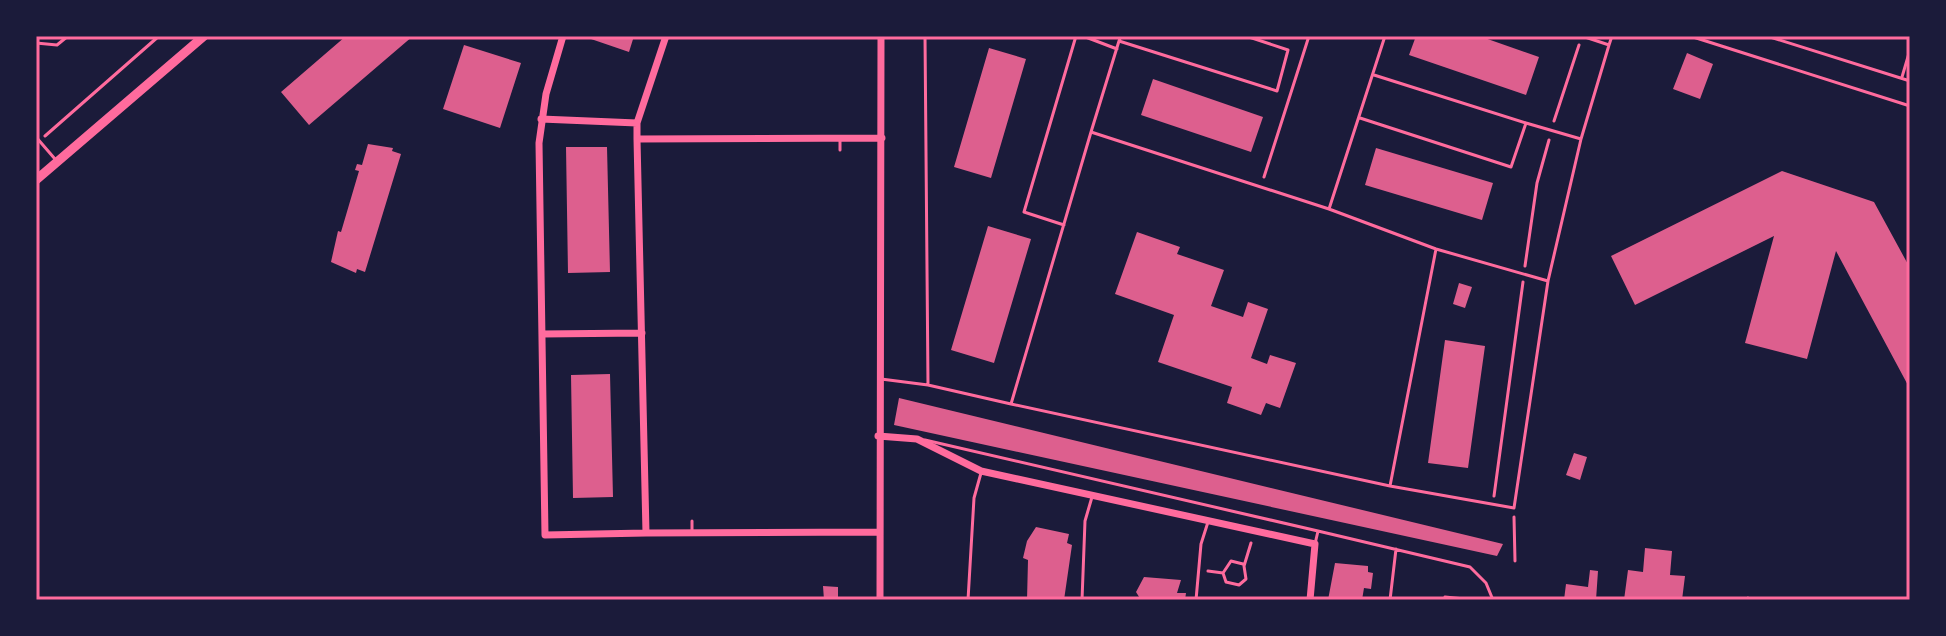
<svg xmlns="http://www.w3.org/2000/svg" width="1946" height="636" font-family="Ubuntu,sans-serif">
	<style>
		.building { fill: #dd5f8e }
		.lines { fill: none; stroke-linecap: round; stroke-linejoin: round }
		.path { stroke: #ff6b9d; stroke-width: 3 }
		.service { stroke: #ff6b9d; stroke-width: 3 }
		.minor { stroke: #ff6b9d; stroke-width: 7 }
		.secondary { stroke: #ff6b9d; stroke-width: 9 }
		.neatline { fill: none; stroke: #ff6b9d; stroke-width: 3 }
	</style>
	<rect width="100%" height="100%" fill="#1b1b3a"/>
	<path class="building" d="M 346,36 L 413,36 L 309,125 L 281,92 Z
		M 592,36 L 634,36 L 629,52 L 591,39 Z
		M 1416,36 L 1479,36 L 1539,57 L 1526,95 L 1409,55 Z
		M 464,45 L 521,63 L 500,128 L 443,109 Z
		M 989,48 L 1026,59 L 991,178 L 954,167 Z
		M 1687,53 L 1713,64 L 1700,99 L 1673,89 Z
		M 1153,79 L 1263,117 L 1251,152 L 1141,115 Z
		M 368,144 L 393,148 L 392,151 L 401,154 L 365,272 L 357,269 L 356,273 L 331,262 L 338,231 L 341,232 L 359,171 L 355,170 L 357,164 L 362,165 Z
		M 566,147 L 607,147 L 610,272 L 568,273 Z
		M 1376,148 L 1493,183 L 1482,220 L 1365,185 Z
		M 1782,171 L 1874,202 L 1910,268 L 1910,389 L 1836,251 L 1807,359 L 1745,343 L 1774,236 L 1635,305 L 1611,256 Z
		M 988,226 L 1031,239 L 994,363 L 951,350 Z
		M 1137,232 L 1180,247 L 1177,254 L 1224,270 L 1211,306 L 1243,317 L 1248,302 L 1268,309 L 1251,358 L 1267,364 L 1270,355 L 1296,363 L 1280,408 L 1266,403 L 1261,415 L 1227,403 L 1232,387 L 1158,362 L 1174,315 L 1115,294 Z
		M 1459,283 L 1472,287 L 1465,308 L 1453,304 Z
		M 1445,340 L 1485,346 L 1468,468 L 1428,463 Z
		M 610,374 L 613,497 L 573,498 L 571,375 Z
		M 899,398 L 1503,544 L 1497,556 L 894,425 Z
		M 1574,453 L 1587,457 L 1580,480 L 1566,475 Z
		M 1036,527 L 1069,534 L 1067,543 L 1072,545 L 1064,600 L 1027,600 L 1028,560 L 1023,558 L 1027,541 Z
		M 1645,548 L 1672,551 L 1670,575 L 1685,576 L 1682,600 L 1624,600 L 1628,570 L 1643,572 Z
		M 1335,563 L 1368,566 L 1368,572 L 1373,573 L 1371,589 L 1364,588 L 1362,600 L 1328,600 Z
		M 1590,570 L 1598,571 L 1596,600 L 1564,600 L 1566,584 L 1588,587 Z
		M 1144,577 L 1181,580 L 1177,593 L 1186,593 L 1185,600 L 1141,600 L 1136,592 Z
		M 823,586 L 838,587 L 838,600 L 824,600 Z"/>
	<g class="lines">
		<path class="path" d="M 1690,36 L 1910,106
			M 1554,121 L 1579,45
			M 45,136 L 159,36
			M 1264,177 L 1309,36
			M 1525,266 L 1537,183 L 1549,140
			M 1494,496 L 1523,282
			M 1514,517 L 1515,561
			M 1208,571 L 1223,573 L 1226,582 L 1239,585 L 1246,579 L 1244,566 L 1251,543
			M 1223,573 L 1231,561 L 1243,564"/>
		<path class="service" d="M 925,36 L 928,385
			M 1083,36 L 1117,49
			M 1121,36 L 1119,41 L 1277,91 L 1288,50 L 1246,36
			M 1767,36 L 1910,81
			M 1119,41 L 1091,132 L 1329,209 L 1436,249 L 1548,281
			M 36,43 L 57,45 L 68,36
			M 1609,45 L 1612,36
			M 1374,75 L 1526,123
			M 1902,77 L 1910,50
			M 1360,118 L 1511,167 L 1526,123 L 1581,139
			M 1091,132 L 1011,404 L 1390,486
			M 36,137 L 55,159
			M 840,150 L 840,141
			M 1329,209 L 1385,36
			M 1064,225 L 1024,212 L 1076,36
			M 1436,249 L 1390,486 L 1514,508 L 1548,281 L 1581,139 L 1609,45 L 1582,36
			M 881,379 L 928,385 L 1011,404
			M 925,440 L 1318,531
			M 692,533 L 692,521
			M 1315,544 L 1318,531 L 1470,567 L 1486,583 L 1493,600
			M 1445,597 L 1474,600
			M 968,600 L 974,498 L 981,473
			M 1082,600 L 1085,521 L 1092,497
			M 1196,600 L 1201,544 L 1208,522
			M 1390,600 L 1396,549
			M 1747,600 L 1748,598"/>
		<path class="minor" d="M 563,36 L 546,94 L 539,143 L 545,535 L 646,533 L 637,139 L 637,123 L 666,36
			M 541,119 L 637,123
			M 637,139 L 882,138
			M 542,334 L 642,333
			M 878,436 L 917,439 L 981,471 L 1315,544 L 1310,600
			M 646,533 L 878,532
			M 880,600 L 881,36"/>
		<path class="secondary" d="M 36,180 L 204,36"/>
	</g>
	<rect width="1946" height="636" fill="none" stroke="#1b1b3a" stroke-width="76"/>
	<rect x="38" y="38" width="1870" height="560" class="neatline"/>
</svg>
